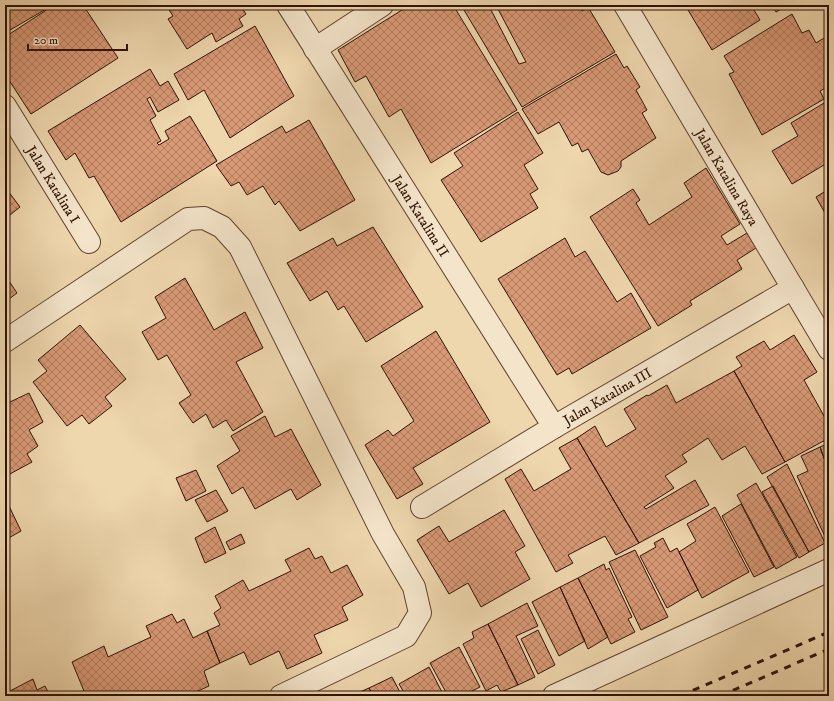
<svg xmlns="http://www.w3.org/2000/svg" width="834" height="701" font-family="'IM FELL DW Pica',serif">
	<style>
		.building { fill: url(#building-cross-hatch); stroke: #301204 }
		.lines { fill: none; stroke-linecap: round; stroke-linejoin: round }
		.minor-casing { stroke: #60432e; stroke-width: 24 }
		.minor { stroke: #f4e4ca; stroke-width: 22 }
		.rail { stroke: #301204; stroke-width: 3; stroke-dasharray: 7 7; stroke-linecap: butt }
		.labels { text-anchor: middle; stroke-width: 3; stroke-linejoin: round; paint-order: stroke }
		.street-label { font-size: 14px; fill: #301204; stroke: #f4e4ca }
	</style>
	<defs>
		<pattern id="building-cross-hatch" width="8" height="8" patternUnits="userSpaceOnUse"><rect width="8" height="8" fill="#d89976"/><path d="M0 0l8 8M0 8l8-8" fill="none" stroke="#b07b5f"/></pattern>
	</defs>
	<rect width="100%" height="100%" fill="#eed6ad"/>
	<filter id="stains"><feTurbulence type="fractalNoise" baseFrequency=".005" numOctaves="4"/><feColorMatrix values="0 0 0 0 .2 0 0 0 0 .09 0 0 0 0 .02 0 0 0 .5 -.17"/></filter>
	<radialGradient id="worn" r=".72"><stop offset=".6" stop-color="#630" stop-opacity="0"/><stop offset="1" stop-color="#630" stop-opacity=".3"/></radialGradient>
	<path class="building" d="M 5,5 L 43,5 L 46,9 L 5,33 Z
		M 54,5 L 83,5 L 118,58 L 31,114 L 5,74 L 5,37 Z
		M 166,5 L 240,5 L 246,14 L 239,19 L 243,26 L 216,42 L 212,33 L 187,49 L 168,19 L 173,16 Z
		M 410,5 L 453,5 L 517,110 L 431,163 L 401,109 L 389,117 L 366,76 L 355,82 L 338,50 Z
		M 461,5 L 495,5 L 490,8 L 519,64 L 526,62 L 498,9 L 505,5 L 579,5 L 582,11 L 588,7 L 615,52 L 522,107 Z
		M 685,5 L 751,5 L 760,20 L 712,50 Z
		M 772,5 L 788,5 L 776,12 Z
		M 792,14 L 802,33 L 809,30 L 816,43 L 829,35 L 829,86 L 820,91 L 824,99 L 762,135 L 729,74 L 734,72 L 724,56 Z
		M 255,26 L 294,96 L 230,138 L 204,90 L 188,100 L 174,74 Z
		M 616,54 L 624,68 L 627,66 L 640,87 L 636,90 L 647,110 L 642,113 L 656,138 L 621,161 L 621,167 L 618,171 L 608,175 L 601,172 L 588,149 L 582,152 L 578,143 L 572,146 L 559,122 L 538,134 L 522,109 Z
		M 150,69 L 160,86 L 168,81 L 179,100 L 158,112 L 150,97 L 147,99 L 156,116 L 150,120 L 161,141 L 157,143 L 159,145 L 169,139 L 165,131 L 190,116 L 217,161 L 121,222 L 94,176 L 89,178 L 75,153 L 66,160 L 48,131 Z
		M 829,100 L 829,162 L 792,184 L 772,151 L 798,136 L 791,123 Z
		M 518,112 L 543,153 L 524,165 L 538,189 L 530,194 L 538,208 L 481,242 L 441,180 L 463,166 L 454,153 Z
		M 309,120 L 355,200 L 300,231 L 279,201 L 275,205 L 263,186 L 247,195 L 239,182 L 231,186 L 216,165 L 282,126 L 286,133 Z
		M 706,168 L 740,224 L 721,236 L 727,245 L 747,233 L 756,248 L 737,260 L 742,269 L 690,301 L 692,305 L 658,326 L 590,217 L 633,189 L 640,200 L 636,203 L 649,225 L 692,197 L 684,183 Z
		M 5,187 L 20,207 L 5,219 Z
		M 829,189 L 829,213 L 826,215 L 816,197 Z
		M 373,227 L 423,307 L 366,342 L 344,306 L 338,310 L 327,291 L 310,301 L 287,263 L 333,238 L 337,246 Z
		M 565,238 L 575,257 L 585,251 L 617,302 L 631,293 L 651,328 L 572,374 L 569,368 L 557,375 L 498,279 Z
		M 185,278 L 214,330 L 245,312 L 263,348 L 236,362 L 263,412 L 233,431 L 226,420 L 213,428 L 206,414 L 193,423 L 179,403 L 191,395 L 167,355 L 158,360 L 142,332 L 166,318 L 155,297 Z
		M 9,281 L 17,293 L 5,302 L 5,284 Z
		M 80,325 L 126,379 L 105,397 L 112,406 L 89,424 L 82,415 L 67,426 L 33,382 L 47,371 L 38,360 Z
		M 436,331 L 490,422 L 413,468 L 423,484 L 397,499 L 365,445 L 388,430 L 393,436 L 414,421 L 381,366 Z
		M 794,335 L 817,372 L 804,380 L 824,416 L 829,414 L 829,438 L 785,462 L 734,371 L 742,366 L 736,357 L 764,341 L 770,350 Z
		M 734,371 L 785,462 L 762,474 L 745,446 L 722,460 L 708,438 L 682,455 L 687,462 L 665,476 L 674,488 L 644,507 L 646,509 L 695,480 L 709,505 L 639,543 L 577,438 L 595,426 L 606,447 L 636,429 L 624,409 L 647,395 L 648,396 L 667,385 L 676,403 Z
		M 5,391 L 10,402 L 29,393 L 43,422 L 29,430 L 38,446 L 27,454 L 32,462 L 8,475 L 5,470 Z
		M 265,416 L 275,437 L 291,429 L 321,485 L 297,500 L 291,489 L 255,509 L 243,487 L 232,494 L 217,466 L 240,451 L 231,436 Z
		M 577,438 L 639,543 L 616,555 L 605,536 L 568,555 L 573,563 L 556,572 L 505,479 L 521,469 L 534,491 L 571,469 L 559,448 Z
		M 829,443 L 829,472 L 820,447 Z
		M 820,447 L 829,472 L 829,540 L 827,541 L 797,476 L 808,471 L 801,456 Z
		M 787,464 L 825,543 L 809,552 L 767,477 Z
		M 196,470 L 206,491 L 186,501 L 176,478 Z
		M 756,483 L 797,557 L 776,569 L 737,495 Z
		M 773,486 L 809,552 L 799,558 L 762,492 Z
		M 216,490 L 228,511 L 207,522 L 195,500 Z
		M 741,504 L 774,567 L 754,577 L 722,516 Z
		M 9,506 L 21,531 L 5,540 L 5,508 Z
		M 715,507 L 749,572 L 702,598 L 679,552 L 696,541 L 687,524 Z
		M 504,510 L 525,546 L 515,552 L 530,579 L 481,607 L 468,583 L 449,594 L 417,540 L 439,526 L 449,542 Z
		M 215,527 L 226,553 L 205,563 L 195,538 Z
		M 241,534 L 245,543 L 230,550 L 226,542 Z
		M 663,538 L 670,552 L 677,548 L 698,590 L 667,608 L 640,556 L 656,547 L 654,543 Z
		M 309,548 L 315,559 L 322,556 L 331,573 L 347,565 L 363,595 L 342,607 L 348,620 L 314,635 L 322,653 L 287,669 L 279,651 L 250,665 L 244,652 L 220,663 L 207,631 L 220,625 L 214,613 L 221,608 L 215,596 L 243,580 L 249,591 L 291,571 L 285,560 Z
		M 635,550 L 668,617 L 641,630 L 609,562 Z
		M 604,564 L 606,570 L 609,568 L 632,617 L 628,619 L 635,632 L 611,644 L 578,578 Z
		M 578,578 L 608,637 L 588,649 L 560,587 Z
		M 560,587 L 585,641 L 559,656 L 532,602 Z
		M 527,603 L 538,626 L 516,636 L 535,677 L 518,685 L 488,624 Z
		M 172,614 L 177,623 L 184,619 L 193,638 L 207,631 L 220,663 L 204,671 L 209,686 L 187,696 L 75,696 L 84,691 L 72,662 L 104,646 L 108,657 L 151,637 L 146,626 Z
		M 488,624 L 518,685 L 501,692 L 497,685 L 486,691 L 463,644 L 474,638 L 472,632 Z
		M 538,630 L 555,665 L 538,674 L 521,639 Z
		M 459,647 L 480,687 L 462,696 L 448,696 L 430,663 Z
		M 429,667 L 444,696 L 406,696 L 399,684 Z
		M 392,677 L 402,696 L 373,696 L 369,688 Z
		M 33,679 L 37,690 L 45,686 L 50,696 L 10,696 L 8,692 Z
		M 369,688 L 373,696 L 351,696 Z"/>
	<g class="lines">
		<defs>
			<g id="minor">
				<path id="s1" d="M 288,5 L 554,427"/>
				<path id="s2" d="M 625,5 L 829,349"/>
				<path d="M 315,49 L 382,5"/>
				<path id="s3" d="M 5,106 L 89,242"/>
				<path d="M 5,341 L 188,219 L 204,218 L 222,227 L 240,247 L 383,534 L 414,587 L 420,613 L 406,636 L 281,696"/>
				<path id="s4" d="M 422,507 L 554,427 L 793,288"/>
				<path d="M 554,696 L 829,570"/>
			</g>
		</defs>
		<use href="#minor" class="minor-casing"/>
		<use href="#minor" class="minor"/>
		<path class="rail" d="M 680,696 L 829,632
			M 720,696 L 829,649"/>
	</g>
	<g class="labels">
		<g class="street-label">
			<text dy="5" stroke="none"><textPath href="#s2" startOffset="200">Jalan Katalina Raya</textPath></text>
			<text dy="5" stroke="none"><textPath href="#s3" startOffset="92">Jalan Katalina I</textPath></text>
			<text dy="5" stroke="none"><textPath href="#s1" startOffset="249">Jalan Katalina II</textPath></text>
			<text dy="5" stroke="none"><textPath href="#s4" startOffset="216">Jalan Katalina III</textPath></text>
		</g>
	</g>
	<rect width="834" height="701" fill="none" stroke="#eed6ad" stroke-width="20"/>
	<rect x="6" y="6" width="822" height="689" fill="none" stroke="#301204" stroke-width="2"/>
	<rect x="10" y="10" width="814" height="681" fill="none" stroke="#301204"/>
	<path d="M28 44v6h99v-6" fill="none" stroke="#301204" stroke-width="2"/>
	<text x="34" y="44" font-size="12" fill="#301204" stroke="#f4e4ca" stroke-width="3" paint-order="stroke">20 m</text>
	<rect width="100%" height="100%" filter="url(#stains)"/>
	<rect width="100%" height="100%" fill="url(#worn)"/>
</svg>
